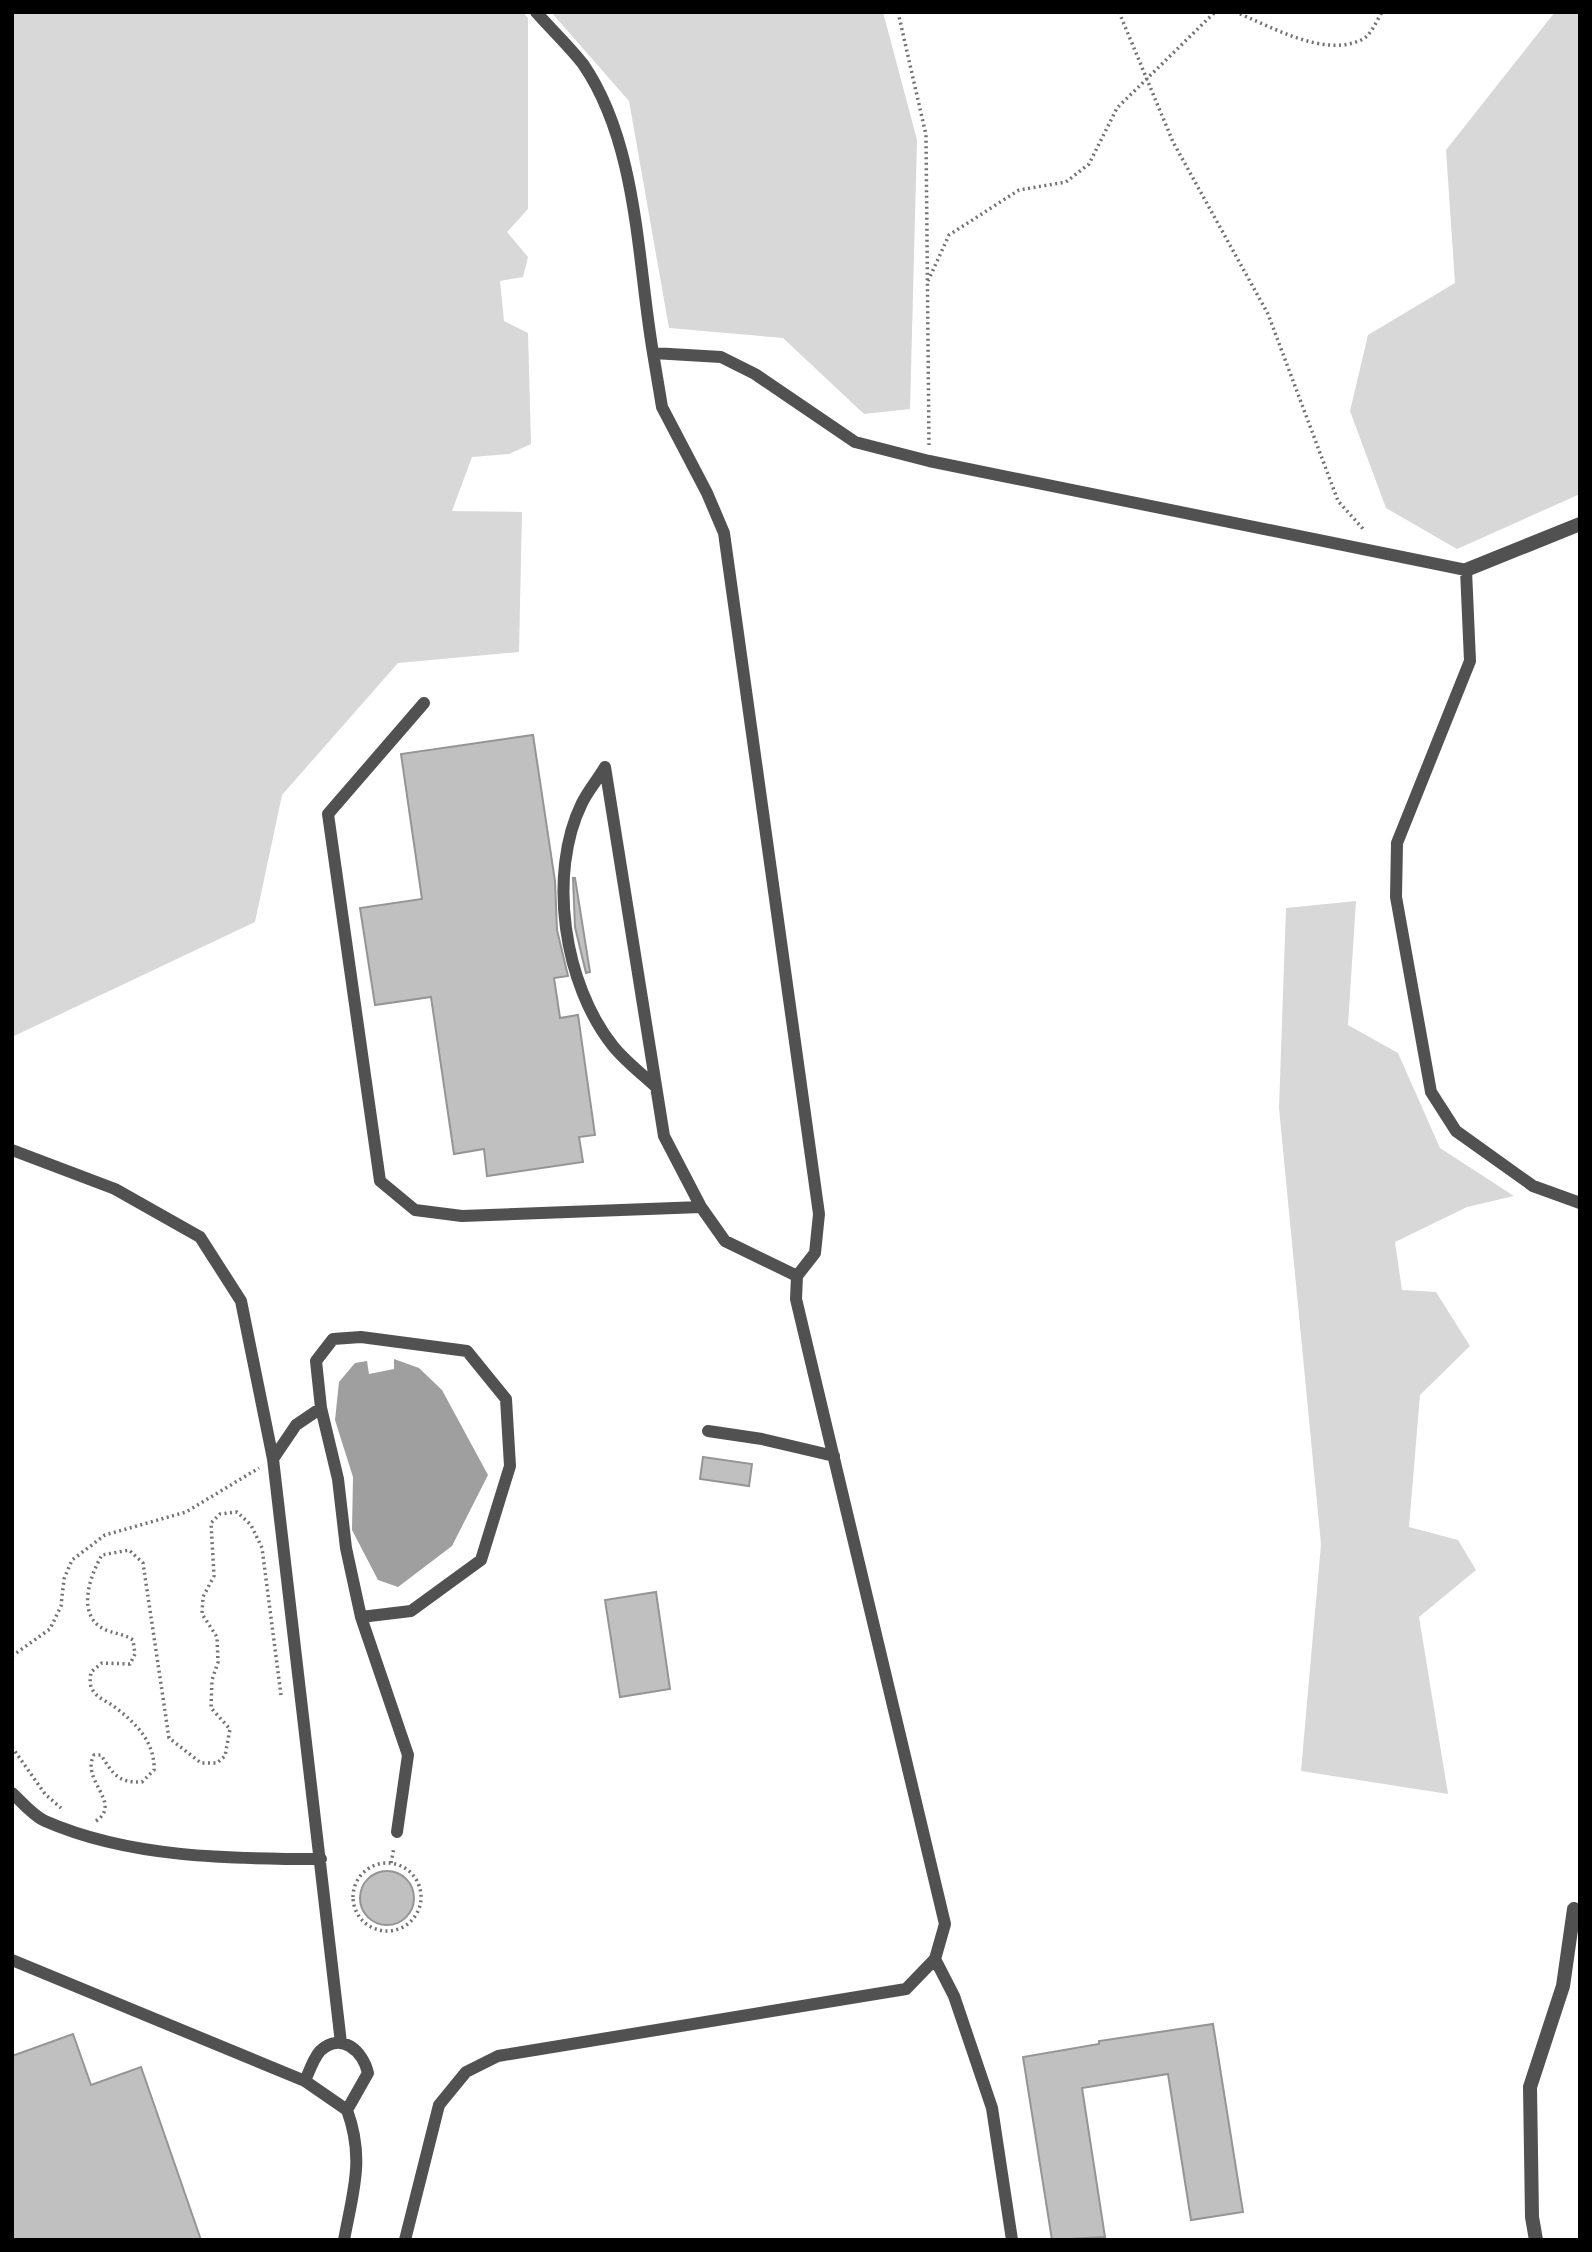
<svg xmlns="http://www.w3.org/2000/svg" width="1592" height="2252" font-family="Roboto,sans-serif">
	<style>
		.green { fill: #d8d8d8 }
		.water { fill: #9f9f9f }
		.building { fill: #c0c0c0; stroke: #959595; stroke-width: 2 }
		.lines { fill: none; stroke-linecap: round; stroke-linejoin: round }
		.path { stroke: #737373; stroke-width: 3.5; stroke-dasharray: 2 3.5; stroke-linecap: butt }
		.lane { stroke: #515151; stroke-width: 12 }
		.street { stroke: #515151; stroke-width: 14 }
	</style>
	<rect width="100%" height="100%" fill="#fff"/>
	<path class="green" d="M 12,12 L 523,12 L 528,18 L 528,209 L 507,232 L 528,257 L 523,277 L 500,281 L 504,321 L 528,333 L 531,444 L 509,454 L 472,457 L 452,511 L 522,512 L 519,652 L 398,663 L 282,795 L 255,922 L 12,1037 Z
		M 551,12 L 883,12 L 917,140 L 910,409 L 864,414 L 783,338 L 669,328 L 629,101 Z
		M 1555,12 L 1580,12 L 1580,494 L 1457,549 L 1386,508 L 1350,411 L 1368,335 L 1455,283 L 1446,150 Z
		M 1356,901 L 1348,1025 L 1398,1053 L 1440,1148 L 1514,1196 L 1467,1207 L 1395,1242 L 1402,1290 L 1436,1292 L 1470,1346 L 1420,1395 L 1409,1527 L 1458,1540 L 1476,1570 L 1419,1617 L 1448,1794 L 1301,1771 L 1321,1544 L 1279,1108 L 1286,908 Z"/>
	<path class="water" d="M 394,1359 L 419,1368 L 442,1390 L 488,1475 L 452,1546 L 398,1587 L 378,1580 L 352,1530 L 353,1477 L 335,1420 L 339,1382 L 355,1363 L 367,1361 L 369,1374 L 394,1369 Z"/>
	<path class="building" d="M 533,735 L 555,881 L 557,930 L 568,976 L 554,978 L 560,1018 L 578,1015 L 595,1135 L 579,1137 L 583,1162 L 487,1176 L 484,1149 L 454,1154 L 431,997 L 375,1005 L 360,908 L 422,899 L 401,754 Z
		M 573,878 L 575,878 L 590,972 L 586,973 L 575,927 Z
		M 703,1457 L 752,1464 L 749,1486 L 700,1479 Z
		M 656,1592 L 670,1689 L 620,1697 L 605,1600 Z
		M360 1898a27 27 0 1 1 54 0a27 27 0 1 1-54 0Z
		M 1213,2024 L 1243,2212 L 1191,2220 L 1168,2074 L 1082,2088 L 1105,2237 L 1052,2240 L 1023,2057 L 1099,2044 L 1099,2041 Z
		M 73,2034 L 91,2085 L 141,2067 L 201,2240 L 12,2240 L 12,2056 Z"/>
	<g class="lines">
		<path class="path" d="M 898,12 L 926,135 L 929,445
			M 1119,12 L 1173,142 L 1268,314 L 1338,501 L 1365,531
			M 1235,12 C 1271,26 1325,59 1363,39 C 1371,35 1377,20 1382,12
			M 928,281 L 949,235 L 1019,190 L 1066,182 L 1089,164 L 1117,108 L 1215,12
			M 12,1656 L 50,1629 L 61,1606 L 64,1579 L 72,1560 L 105,1535 L 186,1512 L 259,1468
			M 12,1747 L 45,1794 L 61,1808
			M 96,1821 C 123,1803 80,1780 94,1755 L 101,1755 C 113,1774 118,1783 142,1782 L 154,1770 C 155,1743 137,1724 116,1708 C 109,1702 99,1699 94,1692 C 89,1686 90,1679 91,1672 L 102,1663 L 130,1664 L 135,1654 L 133,1640 C 124,1634 116,1634 106,1630 C 75,1617 90,1575 102,1555 L 129,1550 L 143,1563 L 169,1738 L 201,1763 L 217,1763 L 225,1756 L 230,1729 L 211,1708 L 212,1680 L 218,1662 L 217,1637 L 202,1614 L 203,1597 L 214,1576 L 211,1523 L 220,1514 L 237,1512 L 251,1525 L 262,1548 L 281,1695
			M353 1897a34 34 0 1 1 68 0a34 34 0 1 1-68 0Z
			M 391,1863 L 394,1847"/>
		<path class="lane" d="M 536,12 C 551,29 569,46 583,64 C 638,144 637,259 653,353
			M 424,703 L 328,814 L 380,1181 L 415,1210 L 462,1216 L 701,1207
			M 605,767 L 664,1136 L 701,1207 L 725,1241 L 797,1276
			M 605,767 C 598,779 588,791 582,803 C 547,874 564,985 613,1046 C 625,1061 642,1074 656,1087
			M 12,1150 L 115,1189 L 200,1237 L 241,1301 L 273,1459 L 341,2043
			M 361,1337 L 467,1351 L 506,1399 L 510,1466 L 481,1560 L 411,1611 L 361,1617 L 346,1548 L 338,1479 L 321,1408 L 316,1361 L 333,1339 Z
			M 708,1431 L 762,1439 L 834,1456
			M 273,1459 L 296,1425 L 321,1408
			M 361,1617 L 408,1755 L 397,1832
			M 12,1793 C 22,1802 33,1816 45,1821 C 129,1858 231,1859 321,1859
			M 935,1959 L 954,1996 L 992,2108 L 1012,2240
			M 12,1960 L 305,2081 L 347,2110 L 368,2073 C 363,2051 341,2031 320,2051 C 313,2059 309,2072 305,2081
			M 344,2240 C 353,2191 365,2159 347,2110
			M 405,2240 L 439,2105 L 466,2072 L 498,2056 L 906,1989 L 935,1959 L 945,1924 L 796,1299 L 797,1276 L 815,1253 L 819,1214 L 724,533 L 707,493 L 662,407 L 653,353 L 721,357 L 755,374 L 855,442 L 929,461 L 1466,570 L 1470,661 L 1397,843 L 1396,897 L 1431,1092 L 1456,1131 L 1533,1186 L 1580,1203"/>
		<path class="street" d="M 1466,570 L 1580,524
			M 1536,2240 L 1532,2217 L 1530,2087 L 1563,1986 L 1574,1909"/>
	</g>
	<rect width="1592" height="2252" fill="none" stroke="#000000" stroke-width="28"/>
</svg>
